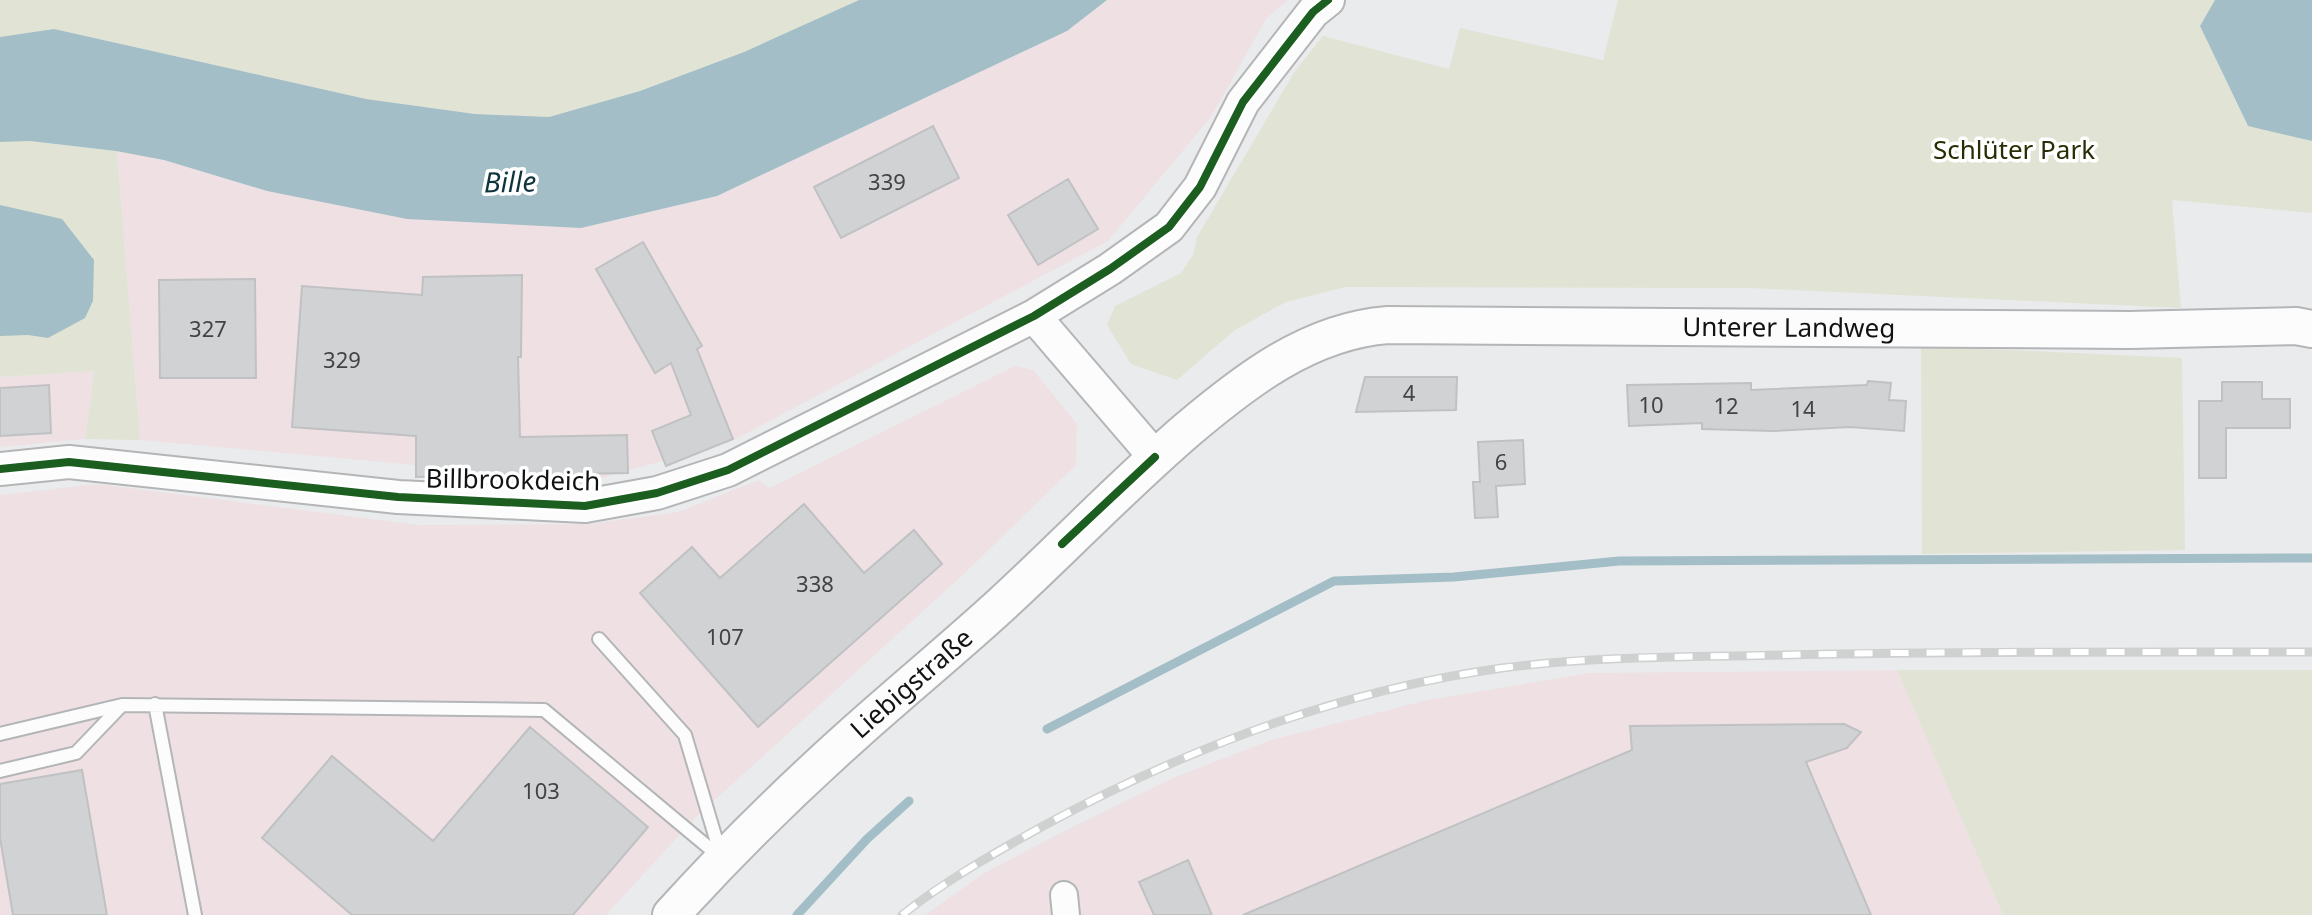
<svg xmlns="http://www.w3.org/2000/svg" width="2312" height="915" font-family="'Noto Sans',sans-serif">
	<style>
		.industrial { fill: #efe1e3 }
		.green { fill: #e1e4d4 }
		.water { fill: #a3bec6 }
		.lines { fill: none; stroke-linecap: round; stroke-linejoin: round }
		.stream { stroke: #a3bec6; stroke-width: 9 }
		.building { fill: #d0d2d4; stroke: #c0c1c3; stroke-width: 2 }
		.service-casing { stroke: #b3b5b7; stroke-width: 16 }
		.minor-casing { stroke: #b3b5b7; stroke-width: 30 }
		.tertiary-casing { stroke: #b3b5b7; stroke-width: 36 }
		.secondary-casing { stroke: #b3b5b7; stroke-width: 40 }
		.service { stroke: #fcfcfc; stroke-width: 12 }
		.minor { stroke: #fcfcfc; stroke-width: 26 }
		.tertiary { stroke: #fcfcfc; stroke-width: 32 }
		.secondary { stroke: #fcfcfc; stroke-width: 36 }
		.rail-casing { stroke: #cfd0d0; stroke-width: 9 }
		.rail { stroke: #fff; stroke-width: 6; stroke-dasharray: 18; stroke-linecap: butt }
		.cycleway-casing { stroke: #fff; stroke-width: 13 }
		.cycleway { stroke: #1b5e20; stroke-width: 8 }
		.labels { text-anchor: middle; stroke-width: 7; stroke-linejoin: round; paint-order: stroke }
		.number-label { font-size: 22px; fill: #424345 }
		.park-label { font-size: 26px; fill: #292d05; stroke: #fff }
		.street-label { font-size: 26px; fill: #111214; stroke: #fff }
		.water-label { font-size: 28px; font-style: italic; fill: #0f343d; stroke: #fff }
	</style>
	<rect width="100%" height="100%" fill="#e9ebed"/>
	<path class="industrial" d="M 1107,0 L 1288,0 L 1266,19 L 1211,117 L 1108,241 L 730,442 L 591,481 L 140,440 L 117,151 L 581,228 L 717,196 L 1067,31 Z
		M 1015,366 L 1033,370 L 1077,424 L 1076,465 L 965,573 L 695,818 L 606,915 L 0,915 L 0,495 L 97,484 L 419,525 L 589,524 L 678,512 L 759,480 L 770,488 Z
		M 94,371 L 85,439 L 0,447 L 0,377 Z
		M 1897,670 L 2003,915 L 925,915 L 983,874 L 1064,831 L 1173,778 L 1271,740 L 1427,700 L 1589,673 Z"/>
	<path class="green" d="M 0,0 L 859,0 L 744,52 L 640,91 L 549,117 L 475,114 L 366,99 L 54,29 L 0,37 Z
		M 1618,0 L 2215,0 L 2200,26 L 2247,125 L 2312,141 L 2312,213 L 2172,200 L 2181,308 L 1750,288 L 1345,287 L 1286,302 L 1235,330 L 1177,380 L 1131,364 L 1107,325 L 1115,306 L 1181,273 L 1193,255 L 1197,237 L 1295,71 L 1323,36 L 1449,69 L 1460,28 L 1603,60 Z
		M 0,141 L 30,141 L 117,151 L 140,440 L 85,439 L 94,371 L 0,377 Z
		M 1921,346 L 2182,358 L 2185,550 L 1922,554 Z
		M 1897,670 L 2312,670 L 2312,915 L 2003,915 Z"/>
	<path class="water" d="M 859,0 L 1107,0 L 1067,31 L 717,196 L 581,228 L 407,219 L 267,191 L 164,160 L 116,151 L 30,141 L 0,142 L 0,37 L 54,29 L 366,99 L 475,114 L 549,117 L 640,91 L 744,52 Z
		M 2215,0 L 2312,0 L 2312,141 L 2248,126 L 2200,26 Z
		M 0,205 L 62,219 L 94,260 L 93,301 L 85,318 L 48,338 L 28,335 L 0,336 Z"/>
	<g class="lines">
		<path class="stream" d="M 1047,729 L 1334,581 L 1454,577 L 1619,561 L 2312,558
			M 797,915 L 867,839 L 909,801"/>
	</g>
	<path class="building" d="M 933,126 L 959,178 L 841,238 L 814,187 Z
		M 1068,179 L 1098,229 L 1038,265 L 1008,215 Z
		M 643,242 L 702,346 L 697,349 L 733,439 L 666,466 L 652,431 L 691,415 L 671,363 L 655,373 L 596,269 Z
		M 522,275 L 521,357 L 518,357 L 520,437 L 627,435 L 628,473 L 416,477 L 416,436 L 292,427 L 302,286 L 422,295 L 423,277 Z
		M 255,279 L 256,378 L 160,378 L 159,280 Z
		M 1365,377 L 1457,377 L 1456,410 L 1356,412 Z
		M 1868,381 L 1891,383 L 1889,400 L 1906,401 L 1904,431 L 1850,427 L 1773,431 L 1702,429 L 1702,423 L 1629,426 L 1627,385 L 1751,383 L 1751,390 L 1867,385 Z
		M 2222,382 L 2262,382 L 2262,399 L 2290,399 L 2290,428 L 2226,428 L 2226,478 L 2199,478 L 2199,401 L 2222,401 Z
		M 49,385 L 51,433 L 0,436 L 0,388 Z
		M 1523,440 L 1525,484 L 1496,486 L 1498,517 L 1475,518 L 1473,482 L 1480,482 L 1478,442 Z
		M 804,504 L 864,573 L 914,530 L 942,564 L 758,727 L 640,593 L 692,547 L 720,578 Z
		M 1844,724 L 1861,732 L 1847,748 L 1806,762 L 1871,915 L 1243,915 L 1632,750 L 1630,726 Z
		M 530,727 L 648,827 L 573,915 L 352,915 L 262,838 L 332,756 L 433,841 Z
		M 82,770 L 107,915 L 13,915 L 0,838 L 0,784 Z
		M 1188,860 L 1212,915 L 1154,915 L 1139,882 Z"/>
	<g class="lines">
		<defs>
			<path id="service" d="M 599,639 L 685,735 L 721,856
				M 155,704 L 195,915
				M 0,734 L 122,705 L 544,710 L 720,857
				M 0,771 L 76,753 L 122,705"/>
			<path id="minor" d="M 1064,895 L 1066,915"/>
			<path id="tertiary" d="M 1034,316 L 1155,457
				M 0,469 L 69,462 L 398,497 L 585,506 L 657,493 L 728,470 L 1034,316 L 1110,269 L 1169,227 L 1200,187 L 1243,102 L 1313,12 L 1328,0"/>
			<g id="secondary">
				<path id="s1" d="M 671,915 C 729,851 791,790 856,732 C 904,689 954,648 1002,604 C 1064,547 1123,485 1187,430 C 1245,381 1309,331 1388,325 L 2130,330 L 2296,326 L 2312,329"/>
			</g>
		</defs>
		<use href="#service" class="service-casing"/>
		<use href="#minor" class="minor-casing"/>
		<use href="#tertiary" class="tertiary-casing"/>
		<use href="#secondary" class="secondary-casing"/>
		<use href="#service" class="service"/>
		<use href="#minor" class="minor"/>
		<use href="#tertiary" class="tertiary"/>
		<use href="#secondary" class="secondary"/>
		<defs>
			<path id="rail" d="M 902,915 C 946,880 996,852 1045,825 C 1187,748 1342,690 1502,668 C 1595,656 1689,657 1782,655 C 1958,651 2135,652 2312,652"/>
		</defs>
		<use href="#rail" class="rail-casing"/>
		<use href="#rail" class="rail"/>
		<defs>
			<path id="cycleway" d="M 0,469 L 69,462 L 398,497 L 585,506 L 657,493 L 728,470 L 1034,316 L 1110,269 L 1169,227 L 1200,187 L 1243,102 L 1313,12 L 1328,0
				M 1062,544 L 1155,457"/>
		</defs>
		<use href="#cycleway" class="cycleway-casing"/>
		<use href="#cycleway" class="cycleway"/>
	</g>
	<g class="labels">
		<g class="number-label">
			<text x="887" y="190">339</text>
			<text x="208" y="337">327</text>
			<text x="342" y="368">329</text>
			<text x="1409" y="401">4</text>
			<text x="1651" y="413">10</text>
			<text x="1726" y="414">12</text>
			<text x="1803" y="417">14</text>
			<text x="1501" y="470">6</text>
			<text x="815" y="592">338</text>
			<text x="725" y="645">107</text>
			<text x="541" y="799">103</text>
		</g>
		<g class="park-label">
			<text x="2014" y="159">Schlüter Park</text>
		</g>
		<g class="street-label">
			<text dy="9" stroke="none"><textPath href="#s1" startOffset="1340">Unterer Landweg</textPath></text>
			<text transform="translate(513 480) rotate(1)" y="9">Billbrookdeich</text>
			<text dy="9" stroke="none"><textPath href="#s1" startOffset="334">Liebigstraße</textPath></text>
		</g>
		<g class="water-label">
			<text transform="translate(510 182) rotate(-1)" y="10">Bille</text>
		</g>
	</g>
</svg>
